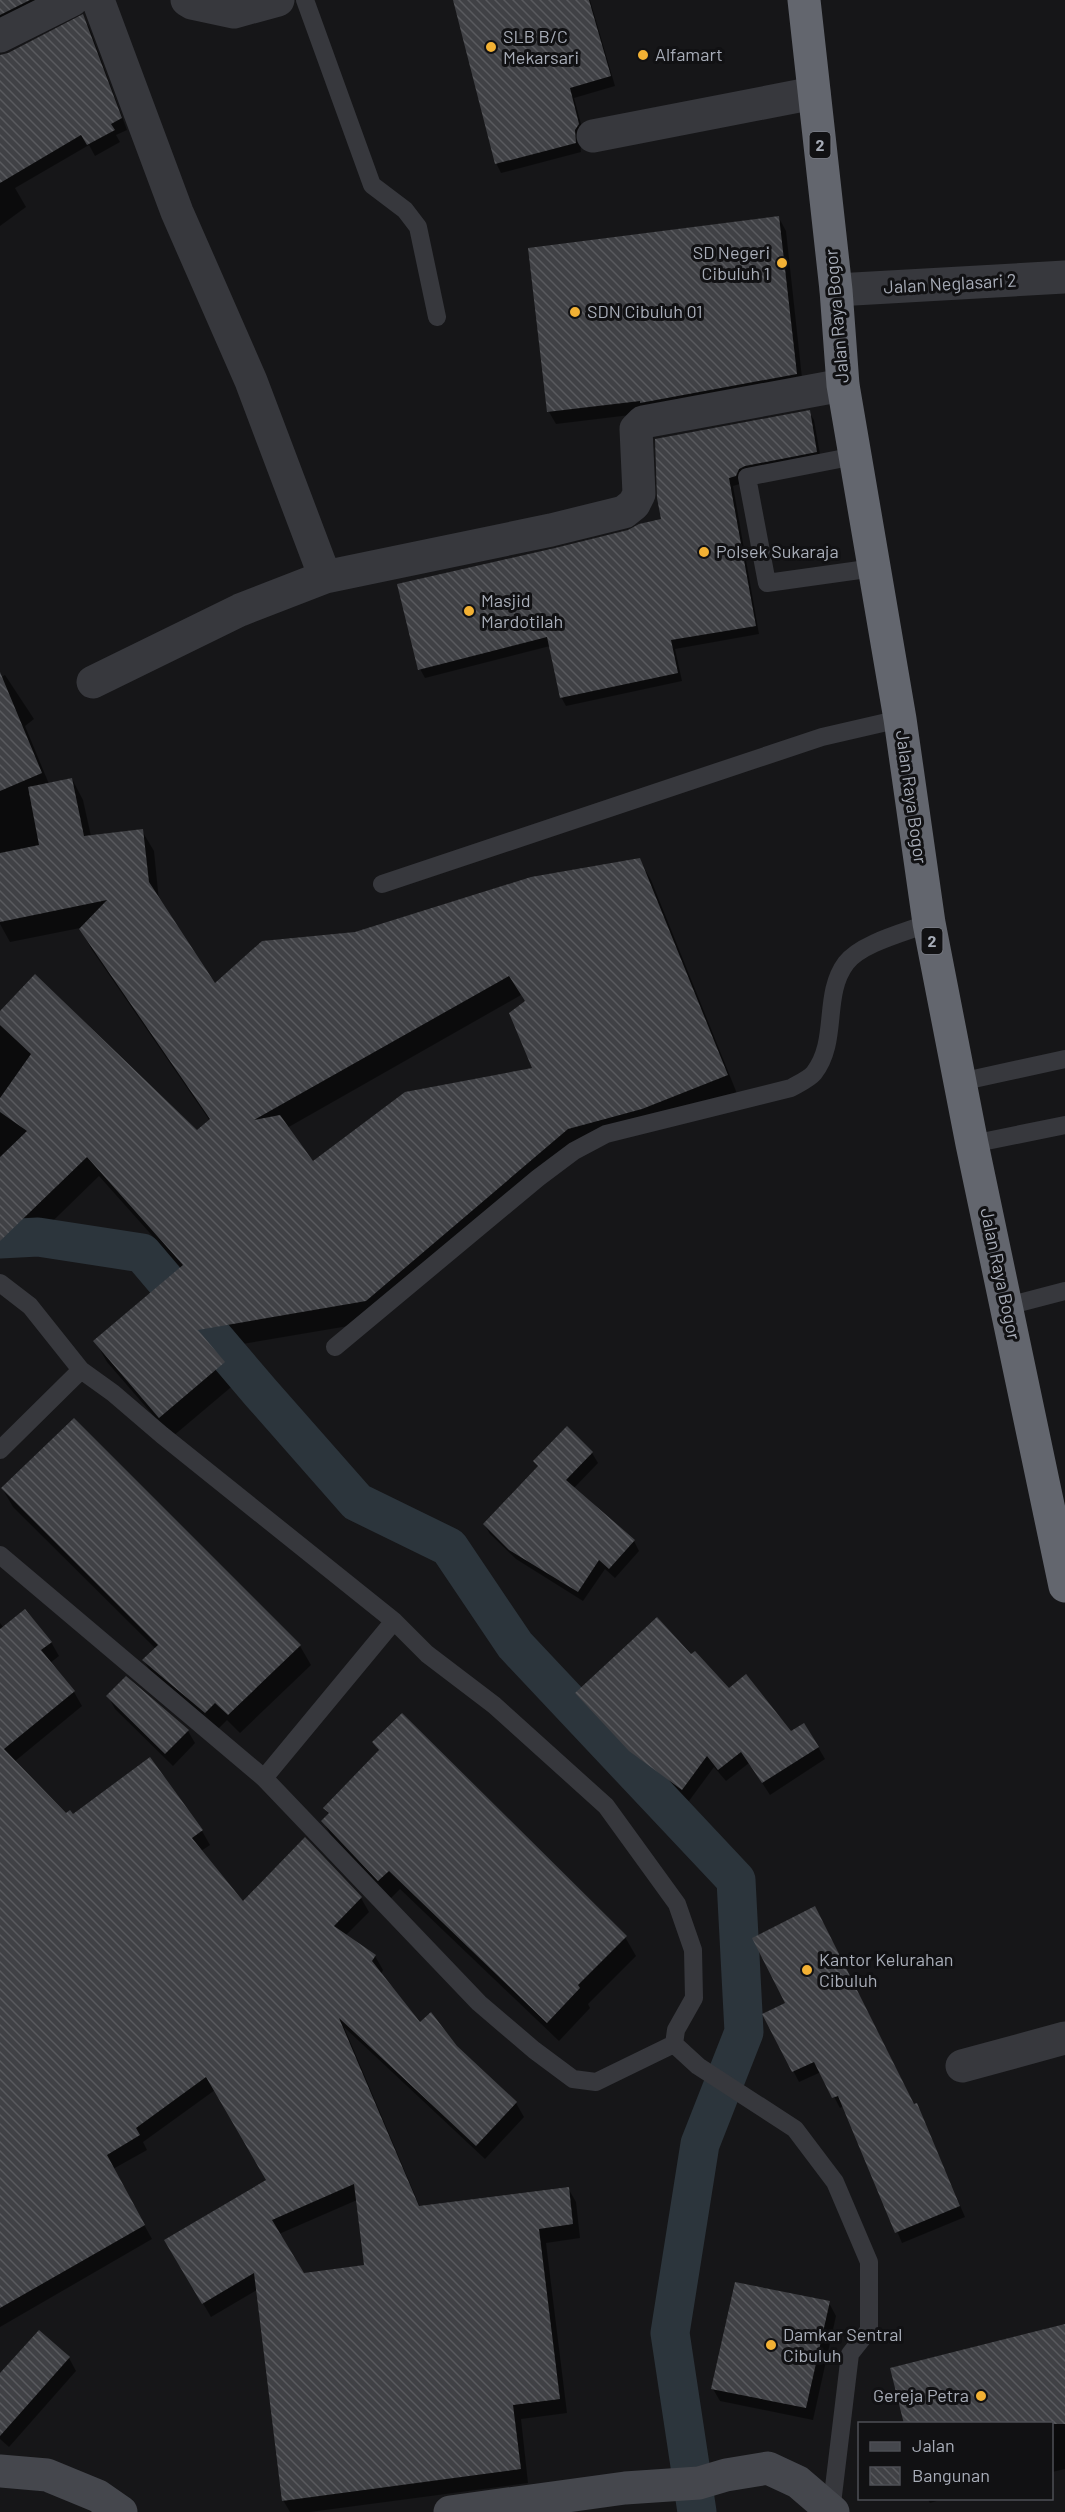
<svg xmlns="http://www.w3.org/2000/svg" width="1065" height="2512" font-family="Barlow,sans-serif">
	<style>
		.shadow { fill: #0007; fill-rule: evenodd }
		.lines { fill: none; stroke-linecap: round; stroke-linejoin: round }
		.canal { stroke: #2c353c; stroke-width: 39 }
		.building { fill: url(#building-back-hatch); fill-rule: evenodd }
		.lane { stroke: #37383d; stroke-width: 18 }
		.street { stroke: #37383d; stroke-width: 33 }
		.secondary { stroke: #45474d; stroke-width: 33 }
		.highway { stroke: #63666e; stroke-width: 33 }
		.poi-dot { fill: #f2b134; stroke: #111113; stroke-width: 2 }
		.labels { text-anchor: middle; stroke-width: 6; stroke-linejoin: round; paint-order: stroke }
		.shield { fill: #111113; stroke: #7b7e86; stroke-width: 1.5 }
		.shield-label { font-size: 16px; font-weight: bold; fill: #a8adb8 }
		.poi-label { font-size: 18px; fill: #a8adb8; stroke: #111113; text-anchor: start }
		.street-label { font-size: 18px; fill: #a8adb8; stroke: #111113 }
	</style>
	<defs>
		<pattern id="building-back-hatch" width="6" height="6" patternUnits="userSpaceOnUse" patternTransform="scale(1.5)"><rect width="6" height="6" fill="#404145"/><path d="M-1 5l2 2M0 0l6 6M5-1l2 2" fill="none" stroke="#595a5e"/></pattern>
	</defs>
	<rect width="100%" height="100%" fill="#161618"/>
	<path class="shadow" d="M 0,0 L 59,0 L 0,29 Z
		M 455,0 L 590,0 L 615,86 L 574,98 L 584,135 L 580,141 L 581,152 L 501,173 L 496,163 Z
		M 83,16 L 89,27 L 127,130 L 116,135 L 120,142 L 95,156 L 89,145 L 15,188 L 26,207 L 0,226 L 0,56 L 8,54 Z
		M 779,218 L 786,231 L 803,387 L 647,413 L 556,424 L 549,412 Z
		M 809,412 L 814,420 L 821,460 L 733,486 L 759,634 L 675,649 L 682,681 L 566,706 L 561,697 L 550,646 L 425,678 L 420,669 L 629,532 L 662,520 Z
		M 5,675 L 34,719 L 25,726 L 49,784 L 72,779 L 83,800 L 91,836 L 142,831 L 154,851 L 159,901 L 215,985 L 356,933 L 639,859 L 651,880 L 738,1096 L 580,1149 L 378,1321 L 213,1349 L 224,1362 L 236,1383 L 172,1437 L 107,1362 L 95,1341 L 181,1268 L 99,1176 L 22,1251 L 0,1227 L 0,1013 L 197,1132 L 210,1121 L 92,950 L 80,928 L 10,942 L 0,924 L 0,678 ZM 521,995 L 526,1002 L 534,1069 L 313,1163 L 287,1128 Z
		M 74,1420 L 300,1646 L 311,1665 L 240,1733 L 227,1720 L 216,1731 L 155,1679 L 144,1661 L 156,1649 L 13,1507 L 2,1488 Z
		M 567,1428 L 592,1453 L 598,1463 L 574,1488 L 634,1541 L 639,1551 L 615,1578 L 605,1569 L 583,1601 L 516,1559 L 490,1534 L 484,1524 L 539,1468 L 535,1461 Z
		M 0,1623 L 4,1628 L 51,1642 L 59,1656 L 50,1663 L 74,1692 L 82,1706 L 14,1762 L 66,1815 L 202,1831 L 210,1845 L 201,1851 L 243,1903 L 305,1839 L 361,1898 L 369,1912 L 345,1936 L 375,1956 L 383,1970 L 381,1974 L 419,2024 L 456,2047 L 516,2103 L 524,2117 L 485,2159 L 344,2027 L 420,2207 L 568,2188 L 576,2202 L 580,2238 L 546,2243 L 567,2413 L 521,2419 L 528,2483 L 310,2512 L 290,2512 L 283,2500 L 257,2290 L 211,2317 L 166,2241 L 268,2180 L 215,2090 L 143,2142 L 147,2150 L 113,2169 L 152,2239 L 0,2327 ZM 357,2200 L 366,2267 L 303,2275 L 279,2234 Z
		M 691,1657 L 729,1690 L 791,1733 L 818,1747 L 825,1759 L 770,1795 L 749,1763 L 726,1781 L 714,1767 L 689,1801 L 641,1767 L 584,1705 L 577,1693 Z
		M 108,1696 L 188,1731 L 195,1743 L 173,1766 L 115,1709 Z
		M 374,1742 L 625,1937 L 636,1956 L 588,2004 L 590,2008 L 559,2041 L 400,1889 L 390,1899 L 333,1840 L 323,1821 L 329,1815 L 325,1808 L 379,1752 Z
		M 764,2014 L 914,2106 L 917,2105 L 965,2217 L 902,2243 L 844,2106 L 840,2108 L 821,2072 L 799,2082 Z
		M 829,2303 L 836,2316 L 813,2420 L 720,2401 L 713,2389 Z
		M 1065,2326 L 1065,2469 L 1052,2472 L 1052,2424 Z
		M 69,2358 L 76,2371 L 9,2447 L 0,2439 L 0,2376 Z
		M 927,2498 L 947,2498 L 930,2503 Z"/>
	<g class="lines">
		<path class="canal" d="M 0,1239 L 38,1237 L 142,1253 L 261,1393 L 357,1502 L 449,1547 L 515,1645 L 736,1880 L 744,2032 L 700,2144 L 670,2333 L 697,2512"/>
	</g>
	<path class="building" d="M 0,0 L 30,0 L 0,15 Z
		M 453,0 L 589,0 L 611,76 L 570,88 L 579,124 L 575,130 L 576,143 L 495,164 Z
		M 83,14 L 122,118 L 111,124 L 115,130 L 87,145 L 81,135 L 0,183 L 0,55 L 8,53 Z
		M 779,216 L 797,374 L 640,403 L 640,401 L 547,412 L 528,248 Z
		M 810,410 L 817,452 L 745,466 L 739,469 L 736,476 L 729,478 L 756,626 L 671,640 L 678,673 L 560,698 L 547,637 L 418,670 L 397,584 L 555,548 L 628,530 L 639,524 L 661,519 L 657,498 L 655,439 Z
		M 0,672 L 42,773 L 0,791 Z
		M 72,778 L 84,836 L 143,829 L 149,882 L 215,983 L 262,941 L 355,932 L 531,877 L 640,858 L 728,1075 L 642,1109 L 568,1129 L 366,1301 L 198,1330 L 225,1362 L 159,1418 L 93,1341 L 183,1265 L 87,1157 L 0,1241 L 0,1157 L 27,1131 L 0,1112 L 0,1098 L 31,1054 L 0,1025 L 0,1011 L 35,974 L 197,1130 L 210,1119 L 79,929 L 107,900 L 0,922 L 0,853 L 39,845 L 28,787 ZM 509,976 L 525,1001 L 509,1013 L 532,1068 L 405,1092 L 313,1161 L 280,1115 L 254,1120 Z
		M 74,1418 L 301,1645 L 228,1715 L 215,1703 L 205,1713 L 142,1660 L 158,1645 L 1,1488 Z
		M 567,1426 L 593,1452 L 566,1480 L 635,1540 L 609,1569 L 599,1560 L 578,1592 L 509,1550 L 483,1524 L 538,1466 L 533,1461 Z
		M 25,1609 L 52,1642 L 41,1650 L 75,1691 L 4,1749 L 66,1813 L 70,1810 L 73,1814 L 150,1757 L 203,1830 L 192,1838 L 243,1901 L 305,1837 L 362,1897 L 334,1926 L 376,1955 L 372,1961 L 420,2022 L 431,2012 L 457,2046 L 517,2102 L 476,2146 L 339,2018 L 419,2206 L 569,2187 L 573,2224 L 539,2229 L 560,2399 L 513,2405 L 521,2469 L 282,2501 L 254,2273 L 202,2304 L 164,2240 L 266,2180 L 206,2077 L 136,2128 L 140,2135 L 107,2155 L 145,2225 L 0,2308 L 0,1629 ZM 354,2184 L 364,2265 L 304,2273 L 272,2220 Z
		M 657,1617 L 691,1654 L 695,1651 L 729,1688 L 746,1674 L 791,1731 L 804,1723 L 819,1747 L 762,1783 L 741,1752 L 718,1770 L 707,1756 L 682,1790 L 629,1751 L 575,1693 Z
		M 126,1676 L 189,1730 L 165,1754 L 106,1696 Z
		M 402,1713 L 627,1936 L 578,1985 L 580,1988 L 547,2023 L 389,1871 L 378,1881 L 321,1821 L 329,1813 L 323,1808 L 379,1750 L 372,1742 Z
		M 815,1906 L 914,2104 L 917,2103 L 960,2206 L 895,2233 L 838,2096 L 832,2098 L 814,2062 L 792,2072 L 762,2014 L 785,2003 L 752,1938 Z
		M 735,2282 L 830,2301 L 806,2408 L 711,2389 Z
		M 1065,2324 L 1065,2424 L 904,2424 L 890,2368 Z
		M 39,2330 L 70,2357 L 0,2436 L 0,2373 Z"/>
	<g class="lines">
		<path class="lane" d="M 305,0 L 372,185 L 405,210 L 418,227 L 437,317
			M 855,456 L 747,477 L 767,583 L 874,568
			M 382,884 L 822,737 L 900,719
			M 960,1082 L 1065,1059
			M 972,1144 L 1065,1125
			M 0,1283 L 30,1306 L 81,1370 L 113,1393 L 162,1435 L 394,1621 L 427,1654 L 494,1705 L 606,1806 L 677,1904 L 693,1950 L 694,1998 L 676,2030 L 674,2044
			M 1007,1306 L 1065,1291
			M 335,1347 L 538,1178 L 574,1151 L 606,1134 L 791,1088 C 798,1084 809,1079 814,1073 C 839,1041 822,995 846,963 C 861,943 906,932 929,923
			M 0,1450 L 81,1370
			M 0,1555 L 264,1778 L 479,2003 L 534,2050 L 573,2079 L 596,2082 L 674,2044 L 698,2066 L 795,2129 L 835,2182 L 869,2262 L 869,2330 L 850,2354 L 831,2512
			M 264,1778 L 394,1621"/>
		<path class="street" d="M 98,0 L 177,212 L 251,381 L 325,577
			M 187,0 L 192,3 L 234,12 L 278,0
			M 0,36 L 72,0
			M 593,136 L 814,93
			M 836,290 L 1065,277
			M 93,682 L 240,610 L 325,577 L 551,530 L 624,512 L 634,504 L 639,494 L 636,429 L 643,422 L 843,385
			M 962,2066 L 1065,2038"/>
		<path class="secondary" d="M 0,2471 L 47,2475 L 98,2496 L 121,2512
			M 450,2512 L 625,2488 L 699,2483 L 726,2475 L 768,2468 L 798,2482 L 833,2512"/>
		<path class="highway" d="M 804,0 L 836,290 L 843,385 L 900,719 L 929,923 L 972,1144 L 1065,1586"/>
	</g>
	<g class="poi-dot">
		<circle cx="491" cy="47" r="6"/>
		<circle cx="643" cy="55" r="6"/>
		<circle cx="782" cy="263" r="6"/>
		<circle cx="575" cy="312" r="6"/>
		<circle cx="704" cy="552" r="6"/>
		<circle cx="469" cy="611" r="6"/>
		<circle cx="807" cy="1970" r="6"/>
		<circle cx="771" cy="2345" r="6"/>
		<circle cx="981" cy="2396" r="6"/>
	</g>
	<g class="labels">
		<g class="shield">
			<rect x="809.5" y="132" width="21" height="26" rx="4.5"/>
			<rect x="921.5" y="928" width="21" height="26" rx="4.5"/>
		</g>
		<g class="shield-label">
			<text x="820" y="151">2</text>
			<text x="932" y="947">2</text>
		</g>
		<g class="poi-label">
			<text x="503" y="43">SLB B/C<tspan x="503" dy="21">Mekarsari</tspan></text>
			<text x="655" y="61">Alfamart</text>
			<text x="770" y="259" text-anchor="end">SD Negeri<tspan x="770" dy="21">Cibuluh 1</tspan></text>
			<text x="587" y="318">SDN Cibuluh 01</text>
			<text x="716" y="558">Polsek Sukaraja</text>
			<text x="481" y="607">Masjid<tspan x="481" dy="21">Mardotilah</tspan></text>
			<text x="819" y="1966">Kantor Kelurahan<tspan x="819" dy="21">Cibuluh</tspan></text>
			<text x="783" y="2341">Damkar Sentral<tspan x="783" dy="21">Cibuluh</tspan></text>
			<text x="969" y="2402" text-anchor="end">Gereja Petra</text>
		</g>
		<g class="street-label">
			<text transform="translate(950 284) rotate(-3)" y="6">Jalan Neglasari 2</text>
			<text transform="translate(837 316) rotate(-95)" y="6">Jalan Raya Bogor</text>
			<text transform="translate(911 797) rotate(82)" y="6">Jalan Raya Bogor</text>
			<text transform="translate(1000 1274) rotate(78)" y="6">Jalan Raya Bogor</text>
		</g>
	</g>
	<rect x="858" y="2422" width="195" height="78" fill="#111113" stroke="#4d4f55" stroke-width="1.5"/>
	<rect x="870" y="2442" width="30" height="9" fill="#45474d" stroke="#4d4f55" stroke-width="1.5"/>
	<text x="912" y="2452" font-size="18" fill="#a8adb8">Jalan</text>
	<rect x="870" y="2467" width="30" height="18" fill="url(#building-back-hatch)" stroke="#4d4f55" stroke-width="1.5"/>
	<text x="912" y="2482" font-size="18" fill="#a8adb8">Bangunan</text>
</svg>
